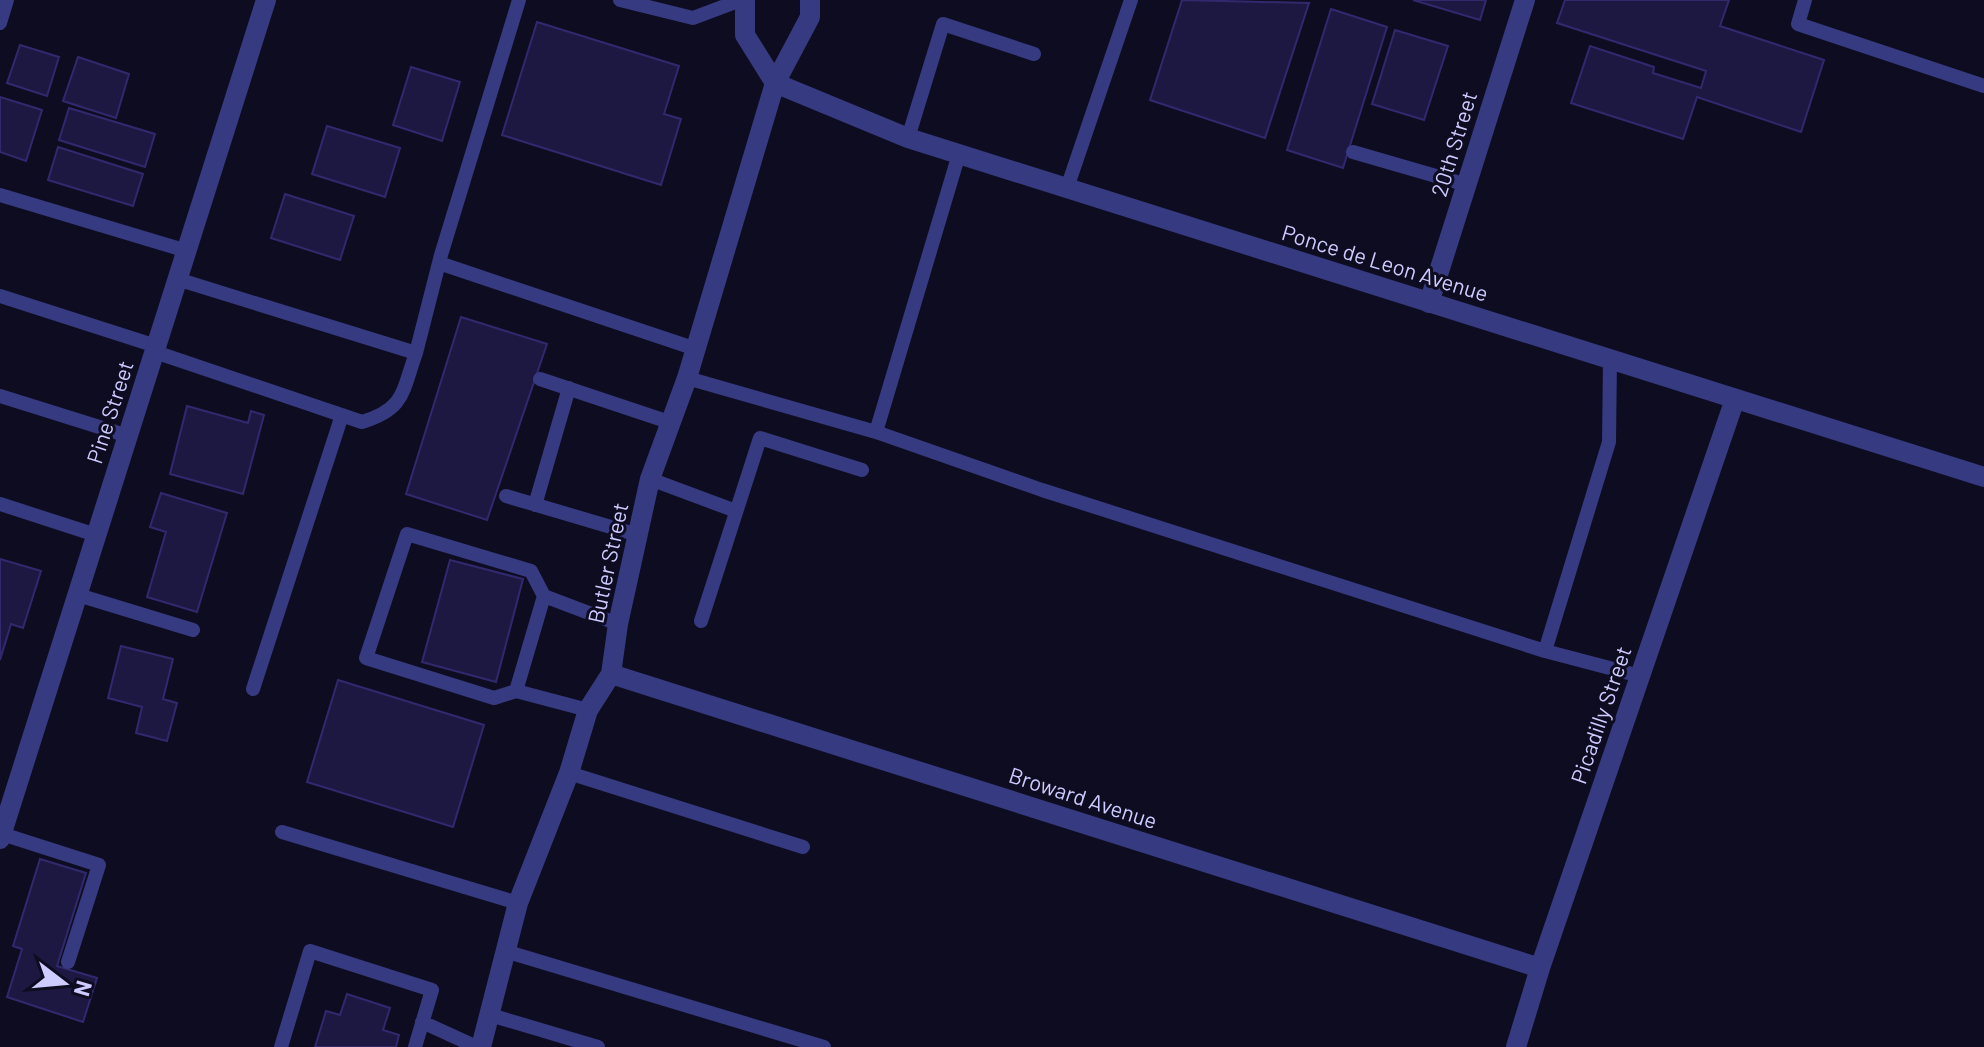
<svg xmlns="http://www.w3.org/2000/svg" width="1984" height="1047" font-family="Barlow,sans-serif">
	<style>
		.building { fill: #1d1842; stroke: #31296e; stroke-width: 2 }
		.lines { fill: none; stroke-linecap: round; stroke-linejoin: round }
		.service { stroke: #363a80; stroke-width: 14 }
		.minor { stroke: #363a80; stroke-width: 20 }
		.labels { text-anchor: middle; stroke-width: 6; stroke-linejoin: round; paint-order: stroke }
		.street-label { font-size: 22px; fill: #cdcbff; stroke: #0e0c20 }
	</style>
	<rect width="100%" height="100%" fill="#0e0c20"/>
	<path class="building" d="M 1182,0 L 1309,3 L 1265,138 L 1150,100 Z
		M 1413,0 L 1486,0 L 1480,20 Z
		M 1565,0 L 1729,0 L 1720,26 L 1824,60 L 1801,132 L 1697,97 L 1683,139 L 1571,103 L 1590,46 L 1654,67 L 1653,73 L 1701,88 L 1706,71 L 1557,23 Z
		M 1331,9 L 1387,27 L 1343,168 L 1287,150 Z
		M 537,22 L 679,66 L 664,114 L 681,119 L 661,185 L 502,135 Z
		M 1395,30 L 1448,46 L 1424,120 L 1372,104 Z
		M 20,45 L 59,57 L 47,96 L 7,83 Z
		M 78,57 L 129,74 L 116,118 L 63,101 Z
		M 411,67 L 460,82 L 442,141 L 393,125 Z
		M 0,97 L 42,110 L 26,161 L 0,152 Z
		M 69,108 L 155,134 L 145,167 L 59,140 Z
		M 327,126 L 400,148 L 385,197 L 312,174 Z
		M 58,147 L 143,174 L 133,206 L 48,180 Z
		M 285,194 L 354,216 L 340,260 L 271,238 Z
		M 461,317 L 547,344 L 487,520 L 406,494 Z
		M 187,406 L 248,423 L 251,411 L 264,415 L 243,494 L 170,474 Z
		M 161,493 L 227,513 L 197,612 L 147,597 L 166,532 L 150,527 Z
		M 0,559 L 41,571 L 23,628 L 11,624 L 0,660 Z
		M 450,560 L 523,579 L 496,682 L 422,662 Z
		M 121,646 L 173,659 L 163,699 L 177,703 L 167,741 L 136,733 L 142,707 L 108,698 Z
		M 338,680 L 484,725 L 453,827 L 307,782 Z
		M 40,859 L 86,873 L 57,966 L 97,978 L 83,1022 L 7,997 L 22,949 L 13,946 Z
		M 347,994 L 390,1008 L 383,1030 L 399,1035 L 396,1047 L 315,1047 L 326,1011 L 340,1015 Z"/>
	<g class="lines">
		<path class="service" d="M 620,0 L 693,18 L 741,0
			M 1805,0 L 1798,24 L 1984,86
			M 0,23 L 7,0
			M 908,138 L 943,24 L 1034,54
			M 1353,152 L 1467,185
			M 1067,188 L 1131,0
			M 0,195 L 187,251
			M 439,263 L 696,349
			M 0,296 L 156,346
			M 155,352 L 362,422 C 405,409 402,392 416,353 L 177,279
			M 416,353 L 441,255 L 519,0
			M 1610,359 L 1609,442 L 1545,651 L 1640,676
			M 687,378 L 876,432 L 959,154
			M 540,379 L 669,422
			M 0,396 L 128,436
			M 876,432 L 1042,490 L 1545,651
			M 650,479 L 736,511
			M 506,496 L 638,535
			M 0,504 L 96,535
			M 535,505 L 569,388
			M 78,595 L 193,630
			M 701,621 L 760,438 L 862,470
			M 253,689 L 342,415
			M 516,691 L 544,596
			M 588,710 L 516,691 L 494,698 L 366,658 L 407,534 L 531,571 L 544,596 L 618,624
			M 569,773 L 803,847
			M 282,832 L 518,903
			M 2,834 L 99,865 L 68,962
			M 508,952 L 824,1047
			M 487,1014 L 598,1047
			M 422,1022 L 477,1047
			M 281,1047 L 310,951 L 432,990 L 415,1047"/>
		<path class="minor" d="M 745,0 L 745,35 L 775,83
			M 775,83 L 908,138 L 1984,477
			M 1429,303 L 1525,0
			M 611,674 L 1540,968
			M 0,839 L 266,0
			M 481,1047 L 518,903 L 569,773 L 588,710 L 611,674 L 618,624 L 650,479 L 687,378 L 775,83 L 810,17 L 810,0
			M 1516,1047 L 1540,968 L 1735,399"/>
	</g>
	<g class="labels">
		<g class="street-label">
			<text transform="translate(1454 144) rotate(-73)" y="8">20th Street</text>
			<text transform="translate(1385 263) rotate(17)" y="8">Ponce de Leon Avenue</text>
			<text transform="translate(110 412) rotate(-72)" y="8">Pine Street</text>
			<text transform="translate(608 563) rotate(-78)" y="8">Butler Street</text>
			<text transform="translate(1601 715) rotate(-71)" y="8">Picadilly Street</text>
			<text transform="translate(1083 798) rotate(18)" y="8">Broward Avenue</text>
		</g>
	</g>
	<g transform="translate(64 983) rotate(106)" stroke="#0e0c20" stroke-width="6" paint-order="stroke">
	<path d="M0-6L14 30L0 20L-14 30Z" fill="#cdcbff"/>
	<text y="-12" font-size="22" font-weight="bold" text-anchor="middle" fill="#cdcbff">N</text>
	</g>
</svg>
